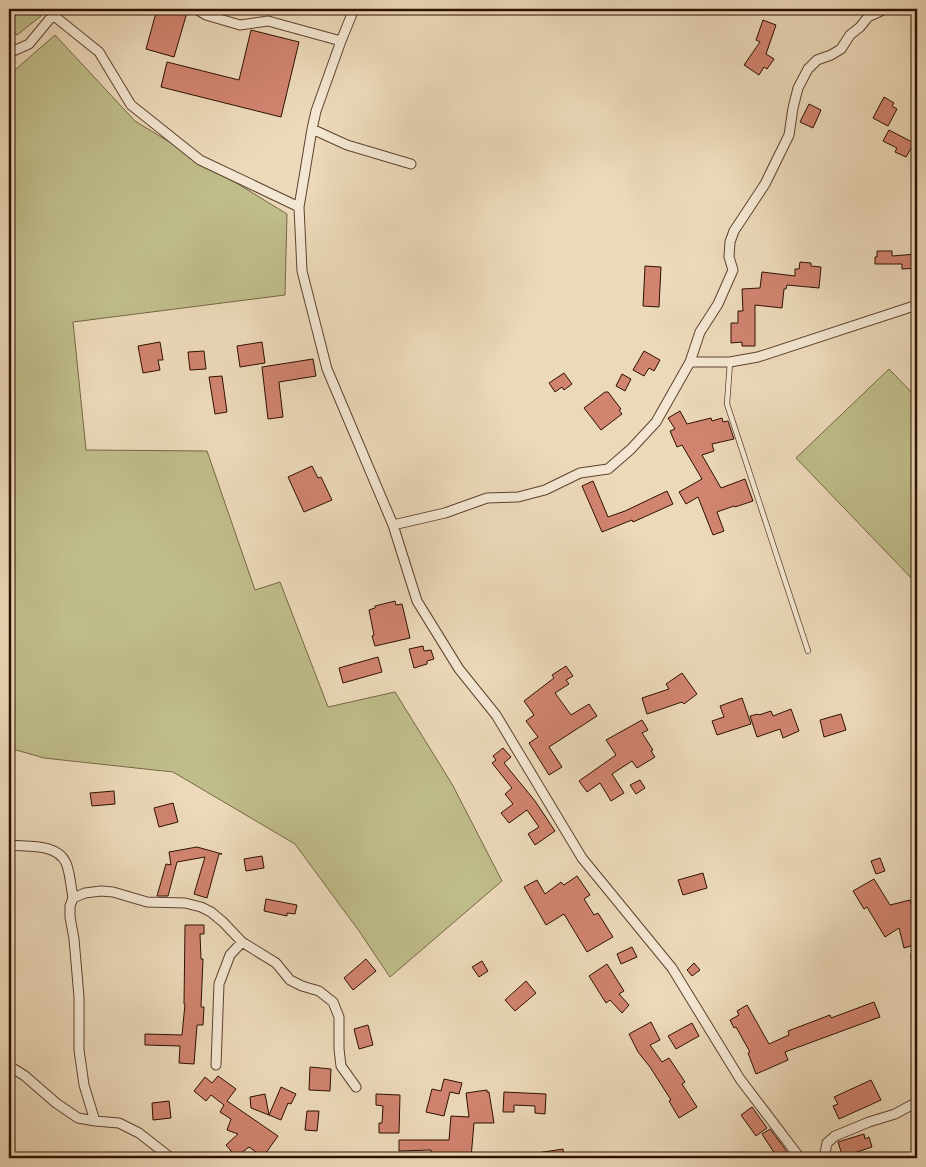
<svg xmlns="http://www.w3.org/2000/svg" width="926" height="1167" font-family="'EB Garamond',serif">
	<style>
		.green { fill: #bfbd8a; stroke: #766645 }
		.building { fill: #d18470; stroke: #2d1000 }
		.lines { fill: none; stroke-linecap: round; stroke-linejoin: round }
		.lane-casing { stroke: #5d422e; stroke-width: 6 }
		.street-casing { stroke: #5d422e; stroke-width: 11 }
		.lane { stroke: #f3e6d2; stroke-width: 4.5 }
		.street { stroke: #f3e6d2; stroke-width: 9 }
	</style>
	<rect width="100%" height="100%" fill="#ecd9b9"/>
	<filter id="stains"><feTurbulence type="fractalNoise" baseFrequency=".004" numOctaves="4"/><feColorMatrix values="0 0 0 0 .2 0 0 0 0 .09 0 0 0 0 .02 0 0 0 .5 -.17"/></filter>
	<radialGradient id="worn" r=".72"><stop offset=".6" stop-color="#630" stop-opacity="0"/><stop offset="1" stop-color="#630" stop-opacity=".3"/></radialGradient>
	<path class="green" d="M 9,9 L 33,9 L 41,16 L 17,35 L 9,25 Z
		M 55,35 L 135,121 L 287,214 L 285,295 L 73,322 L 86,450 L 207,451 L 255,590 L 280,582 L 328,707 L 395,692 L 452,784 L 502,881 L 390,977 L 359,931 L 295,844 L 173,772 L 44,758 L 9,748 L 9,75 Z
		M 889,369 L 917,398 L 917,584 L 796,458 Z"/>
	<path class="building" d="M 157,9 L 188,9 L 174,57 L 146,49 Z
		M 763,20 L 776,25 L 766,54 L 774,59 L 767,69 L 764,67 L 759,75 L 744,65 L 760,42 L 756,40 Z
		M 251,30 L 299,42 L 281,117 L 161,87 L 167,62 L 239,80 Z
		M 884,97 L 894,103 L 892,106 L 897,109 L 888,126 L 873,118 Z
		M 809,104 L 821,110 L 813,128 L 800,122 Z
		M 889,130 L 914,143 L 906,157 L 895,152 L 897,148 L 883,141 Z
		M 877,251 L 892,251 L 892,256 L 917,254 L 917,268 L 902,269 L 902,264 L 875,264 L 875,257 L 877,257 Z
		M 800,262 L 811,263 L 811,266 L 821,267 L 819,288 L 787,285 L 786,289 L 784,289 L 782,308 L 755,305 L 755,346 L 742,346 L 742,342 L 731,343 L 731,323 L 738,323 L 738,311 L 743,311 L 742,289 L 760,288 L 762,272 L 795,276 L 795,269 L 799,269 Z
		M 645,266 L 661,267 L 659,307 L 643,306 Z
		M 160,342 L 163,360 L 158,360 L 160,370 L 143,373 L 138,346 Z
		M 262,342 L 265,363 L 240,367 L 237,346 Z
		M 204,351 L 206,369 L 190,370 L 188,352 Z
		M 644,351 L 660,360 L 654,371 L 649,368 L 644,376 L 633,370 Z
		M 313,359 L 316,376 L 279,382 L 283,417 L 268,419 L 262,367 Z
		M 564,373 L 572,384 L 564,390 L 562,387 L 555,392 L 549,383 Z
		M 622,374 L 631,379 L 625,391 L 616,386 Z
		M 222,376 L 227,412 L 215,414 L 209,377 Z
		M 605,392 L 608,392 L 621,409 L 619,410 L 622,414 L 601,430 L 584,408 Z
		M 680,411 L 687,424 L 711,418 L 712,421 L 722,418 L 723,422 L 728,421 L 734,439 L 712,444 L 714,451 L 702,455 L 721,488 L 745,479 L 753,501 L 735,507 L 734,506 L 717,512 L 724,531 L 713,535 L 698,497 L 686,504 L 679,492 L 702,479 L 682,445 L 677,447 L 670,431 L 675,429 L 668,418 Z
		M 312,466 L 318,478 L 321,477 L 332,500 L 304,512 L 288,477 Z
		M 593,481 L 608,517 L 625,511 L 667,491 L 673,504 L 633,522 L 632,520 L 602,532 L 582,486 Z
		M 395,601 L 396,605 L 402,604 L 410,638 L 375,646 L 372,636 L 374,635 L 369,610 L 375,608 L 375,606 Z
		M 423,646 L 424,651 L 431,650 L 434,659 L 427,661 L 427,664 L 414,668 L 409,649 Z
		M 378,657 L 382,672 L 343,683 L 339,668 Z
		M 566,666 L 573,676 L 566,680 L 569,684 L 555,693 L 571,715 L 589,704 L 597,716 L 549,747 L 562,767 L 549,775 L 529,743 L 538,737 L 526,721 L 534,715 L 524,701 L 554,678 L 552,675 Z
		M 682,673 L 697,694 L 684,704 L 682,702 L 647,714 L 642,698 L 669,689 L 666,684 Z
		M 742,698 L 751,724 L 717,735 L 712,721 L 724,717 L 720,706 Z
		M 791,709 L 799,731 L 783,738 L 780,729 L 757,737 L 750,716 L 758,714 L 759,715 L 771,711 L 773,716 Z
		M 841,714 L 846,730 L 824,737 L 820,720 Z
		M 642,720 L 648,730 L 642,733 L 653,750 L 651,751 L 655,757 L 637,768 L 632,761 L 612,774 L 624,793 L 611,801 L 600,783 L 587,792 L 579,781 L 616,755 L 606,740 Z
		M 503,748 L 511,757 L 504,763 L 535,801 L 555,831 L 535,845 L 528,834 L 539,827 L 527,810 L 509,823 L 501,813 L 513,804 L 505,794 L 512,788 L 492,763 L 496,760 L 493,756 Z
		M 640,780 L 645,788 L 636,794 L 630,785 Z
		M 114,791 L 115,804 L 92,806 L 90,793 Z
		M 173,803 L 178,822 L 159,827 L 154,808 Z
		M 197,847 L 222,854 L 219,854 L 207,898 L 194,894 L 205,857 L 177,862 L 168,896 L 157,896 L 166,864 L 171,865 L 169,852 Z
		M 262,856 L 264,868 L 246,871 L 244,859 Z
		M 880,858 L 885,871 L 876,874 L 871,861 Z
		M 703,873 L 707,888 L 683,895 L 678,880 Z
		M 577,876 L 590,895 L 584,899 L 594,915 L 598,913 L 613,937 L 587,952 L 564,914 L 546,925 L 524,887 L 537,880 L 545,894 L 561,882 L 564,885 Z
		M 874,879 L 890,905 L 910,900 L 917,924 L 917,944 L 904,948 L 899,928 L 885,937 L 867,907 L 864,909 L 853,891 Z
		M 266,899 L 297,905 L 295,914 L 287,913 L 287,916 L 264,911 Z
		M 185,925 L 204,925 L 204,934 L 200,934 L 201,959 L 203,959 L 201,1007 L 204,1007 L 203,1025 L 197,1025 L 194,1064 L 179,1063 L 180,1046 L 145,1045 L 145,1034 L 182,1035 L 185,1004 L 184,1004 Z
		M 632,947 L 637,957 L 621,964 L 617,954 Z
		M 366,959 L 376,971 L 353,990 L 344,978 Z
		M 482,961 L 488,971 L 479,977 L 472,967 Z
		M 694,963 L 700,970 L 692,976 L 687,970 Z
		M 607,964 L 624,991 L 619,994 L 629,1005 L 622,1013 L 610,1000 L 606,1003 L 589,976 Z
		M 526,981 L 536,993 L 515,1011 L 505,1000 Z
		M 874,1002 L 880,1017 L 785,1052 L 788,1060 L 756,1074 L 748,1053 L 750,1052 L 736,1027 L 734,1028 L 730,1020 L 739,1015 L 737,1011 L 747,1005 L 769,1044 L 789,1035 L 788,1031 L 830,1015 L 831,1018 Z
		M 651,1022 L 660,1040 L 650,1045 L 662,1062 L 669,1058 L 685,1082 L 682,1084 L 697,1107 L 679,1118 L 669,1101 L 671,1100 L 650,1067 L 638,1052 L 629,1034 Z
		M 692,1023 L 699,1036 L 676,1049 L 668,1036 Z
		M 368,1025 L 373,1045 L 359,1049 L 354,1029 Z
		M 310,1067 L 331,1069 L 330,1091 L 309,1090 Z
		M 218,1076 L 236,1089 L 227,1101 L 278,1136 L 263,1157 L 249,1147 L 236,1157 L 226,1145 L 238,1134 L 227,1130 L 231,1119 L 220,1112 L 224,1105 L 211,1095 L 206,1101 L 194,1091 L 205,1077 L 212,1083 Z
		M 444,1079 L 462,1083 L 459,1094 L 450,1092 L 444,1116 L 426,1112 L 432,1089 L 441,1091 Z
		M 871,1080 L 881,1100 L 839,1119 L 833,1106 L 838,1104 L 834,1097 Z
		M 281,1087 L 296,1094 L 291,1104 L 288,1103 L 281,1120 L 269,1115 Z
		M 487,1090 L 487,1092 L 489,1092 L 494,1123 L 474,1123 L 471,1158 L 431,1158 L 431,1150 L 399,1151 L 399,1140 L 449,1140 L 451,1116 L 469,1117 L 466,1093 Z
		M 504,1092 L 546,1094 L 545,1114 L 535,1113 L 535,1106 L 514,1105 L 514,1112 L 503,1112 Z
		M 265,1094 L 269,1115 L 251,1108 L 250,1097 Z
		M 376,1094 L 400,1095 L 399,1133 L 379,1133 L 379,1123 L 382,1123 L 383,1106 L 376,1105 Z
		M 169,1101 L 171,1118 L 153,1120 L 152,1103 Z
		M 752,1107 L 767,1128 L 756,1136 L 741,1115 Z
		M 307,1111 L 319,1111 L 317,1131 L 305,1130 Z
		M 770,1129 L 783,1146 L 791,1158 L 778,1158 L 775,1154 L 762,1134 Z
		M 864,1134 L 865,1139 L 869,1137 L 872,1147 L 857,1152 L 859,1158 L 843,1158 L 838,1142 Z
		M 563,1149 L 564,1158 L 537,1158 L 537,1153 Z"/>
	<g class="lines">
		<defs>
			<path id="lane" d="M 730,362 L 727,404 L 808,651
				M 913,956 L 917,971"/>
			<path id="street" d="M 48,9 L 53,15 L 99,52 L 131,105 L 200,160 L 299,207
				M 196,9 L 206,15 L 240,25 L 268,21 L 341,41
				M 354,9 L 341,41 L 316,111 L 312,129 L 299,207 L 302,271 L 327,369 L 393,525 L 417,601 L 459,669 L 496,715 L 582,858 L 672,968 L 740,1079 L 800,1158
				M 9,53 L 29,44 L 53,15
				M 312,129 L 347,145 L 411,164
				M 690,362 L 730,362 L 758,357 L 917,305
				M 393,525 L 445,513 L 487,498 L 518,497 L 545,490 L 580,473 L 608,469 L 631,449 L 656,422 L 690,362 L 700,332 L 718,304 L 733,270 L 729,257 L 730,242 L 734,231 L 765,184 L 789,135 L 793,108 L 798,88 L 808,69 L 817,60 L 831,55 L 841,49 L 850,35 L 860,27 L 868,17 L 881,11 L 882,9
				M 9,845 C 27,847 57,843 66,863 C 70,872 71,887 73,898
				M 9,1063 L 11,1067 L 25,1076 L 56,1103 L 78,1118 L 95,1121 L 119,1123 L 139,1133 L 171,1158
				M 216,1065 L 219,984 L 230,955 L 242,942
				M 95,1121 L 84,1085 L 79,1050 L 79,997 L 74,939 L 70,917 L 70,906 L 73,898 L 85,893 L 101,891 L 113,892 L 147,902 L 185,903 L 201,907 L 211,912 L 223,922 L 242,942 L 276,963 L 290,980 L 302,986 L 319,991 L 333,1002 L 339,1017 L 339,1049 L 341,1066 L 356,1087
				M 824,1158 L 827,1143 L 835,1136 L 869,1122 L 895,1114 L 917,1102"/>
		</defs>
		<use href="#lane" class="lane-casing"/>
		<use href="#street" class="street-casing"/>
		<use href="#lane" class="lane"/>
		<use href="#street" class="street"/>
	</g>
	<rect width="926" height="1167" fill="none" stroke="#ecd9b9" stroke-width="30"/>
	<rect x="10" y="10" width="906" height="1147" fill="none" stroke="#2d1000" stroke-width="2.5"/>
	<rect x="15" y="15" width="896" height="1137" fill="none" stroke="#2d1000"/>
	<rect width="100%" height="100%" filter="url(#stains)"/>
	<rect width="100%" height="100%" fill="url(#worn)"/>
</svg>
